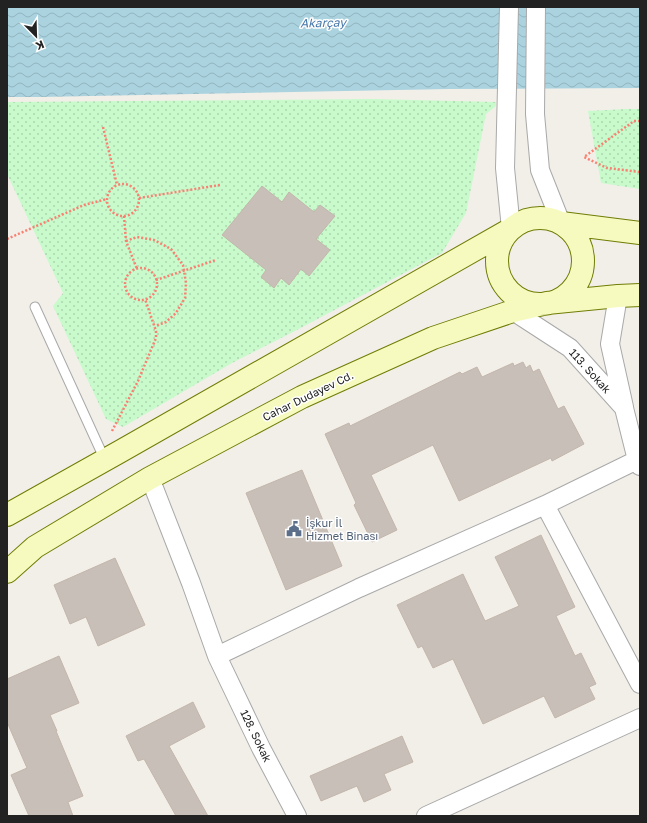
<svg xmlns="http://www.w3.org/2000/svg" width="647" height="823" font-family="'Golos Text',sans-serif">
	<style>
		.park { fill: url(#park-dots) }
		.water { fill: url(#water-waves) }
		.building { fill: #c7bfb8; stroke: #c4b6ab }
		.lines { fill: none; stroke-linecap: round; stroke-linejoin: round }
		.service-casing { stroke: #a9a9a9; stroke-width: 11 }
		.minor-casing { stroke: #a9a9a9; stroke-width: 20 }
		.secondary-casing { stroke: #707d05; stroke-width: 24 }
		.path { stroke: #fa8072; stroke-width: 2.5; stroke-dasharray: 2 2; stroke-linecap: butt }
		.service { stroke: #fff; stroke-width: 9 }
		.minor { stroke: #fff; stroke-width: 18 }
		.secondary { stroke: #f7fabf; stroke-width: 22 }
		.labels { text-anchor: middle; stroke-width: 3; stroke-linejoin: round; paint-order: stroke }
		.street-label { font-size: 11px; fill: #222; stroke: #fff }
		.service-label { font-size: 11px; fill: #4e5e75; stroke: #fff; text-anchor: start }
		.water-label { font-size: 12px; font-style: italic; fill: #4a7aab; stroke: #fff }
	</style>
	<defs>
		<pattern id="park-dots" width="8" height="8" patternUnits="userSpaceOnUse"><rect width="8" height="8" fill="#c8facc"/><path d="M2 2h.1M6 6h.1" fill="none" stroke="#acd6af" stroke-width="1.8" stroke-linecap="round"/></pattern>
		<pattern id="water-waves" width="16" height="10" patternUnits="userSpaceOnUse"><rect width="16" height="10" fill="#aad3df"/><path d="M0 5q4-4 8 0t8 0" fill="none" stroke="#92b5bf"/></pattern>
	</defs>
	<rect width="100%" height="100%" fill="#f2efe9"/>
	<path class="park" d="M 373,99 L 496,102 L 496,106 L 486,114 L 466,213 L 442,253 L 293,332 L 232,363 L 123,427 L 106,419 L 53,306 L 63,293 L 7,174 L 7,102 Z
		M 626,109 L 640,109 L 640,189 L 601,183 L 588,111 Z"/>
	<path class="water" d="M 7,7 L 640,7 L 640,88 L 449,89 L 40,97 L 7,97 Z"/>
	<path class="building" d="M 262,186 L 282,202 L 289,192 L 314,212 L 320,205 L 335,216 L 316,239 L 330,250 L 309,276 L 301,269 L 289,285 L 281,278 L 274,288 L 261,277 L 266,270 L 222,235 Z
		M 523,362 L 526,368 L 530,365 L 533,372 L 539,369 L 558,409 L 564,406 L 584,444 L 552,461 L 551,458 L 459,501 L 433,445 L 371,475 L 397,530 L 372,542 L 354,505 L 356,503 L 325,434 L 349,423 L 350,426 L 460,372 L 462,374 L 477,367 L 482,377 L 513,363 L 514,366 Z
		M 302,470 L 342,566 L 286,590 L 246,493 Z
		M 541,535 L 575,607 L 556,616 L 575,656 L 581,653 L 596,684 L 589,687 L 595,699 L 555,718 L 544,696 L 483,724 L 453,659 L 433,668 L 422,646 L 418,648 L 397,605 L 463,574 L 485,621 L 519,606 L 495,557 Z
		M 115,558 L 145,625 L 98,646 L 86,617 L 70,624 L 54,585 Z
		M 59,656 L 79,703 L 50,715 L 57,731 L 56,731 L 83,796 L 68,802 L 73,816 L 29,816 L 11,775 L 27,768 L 7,722 L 7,679 Z
		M 193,702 L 205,727 L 169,746 L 208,816 L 176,816 L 144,759 L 138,761 L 126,736 Z
		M 402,736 L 413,762 L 384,774 L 391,790 L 364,802 L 357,786 L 321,801 L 310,776 Z"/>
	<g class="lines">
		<defs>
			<path id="service" d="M 35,307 L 105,460"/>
			<path id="minor" d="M 509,7 L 505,168 L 511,229
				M 536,7 L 535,114 L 540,170 L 561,223
				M 618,296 L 610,344 L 624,407
				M 513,311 L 570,348 L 624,408 L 637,460 L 640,466
				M 150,478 L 191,583 L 217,656 L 359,588 L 545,505 L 637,460
				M 545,505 L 640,684
				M 217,656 L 261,748 L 297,816
				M 426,816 L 640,718"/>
			<path id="secondary" d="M497 261a43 43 0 1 1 86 0a43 43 0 1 1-86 0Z
				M 561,223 L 640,233
				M 7,515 L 121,451 L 511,229
				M 7,572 L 35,547 L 150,478 L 302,397 L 433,338 L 513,311 L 547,303 L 618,296 L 640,295"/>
		</defs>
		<use href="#service" class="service-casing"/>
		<use href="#minor" class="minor-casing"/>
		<use href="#secondary" class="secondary-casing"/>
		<path class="path" d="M 640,121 L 634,121 L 584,157 L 607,168 L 640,172
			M 103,127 L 117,185
			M107 200a16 16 0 1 1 32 0a16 16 0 1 1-32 0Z
			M 139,198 L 220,185
			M 124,216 L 126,241 L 137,269
			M 7,239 L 84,205 L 107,199
			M 126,241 L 137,237 L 154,240 L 171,249 L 183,265 L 186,283 L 185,298 L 176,313 L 166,322 L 155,326
			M125 284a16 16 0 1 1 32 0a16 16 0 1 1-32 0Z
			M 156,280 L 216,260
			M 112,431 L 138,381 L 156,338 L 156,331 L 145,299"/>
		<use href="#service" class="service"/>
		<use href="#minor" class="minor"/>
		<use href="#secondary" class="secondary"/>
	</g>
	<defs>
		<symbol id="civic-bare" viewBox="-9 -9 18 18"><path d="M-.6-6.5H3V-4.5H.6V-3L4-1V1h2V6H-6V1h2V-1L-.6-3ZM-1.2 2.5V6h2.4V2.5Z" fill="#5c6f8a" stroke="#fff" stroke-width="2.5" paint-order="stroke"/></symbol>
	</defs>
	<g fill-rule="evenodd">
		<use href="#civic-bare" x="283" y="518" width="22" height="22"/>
	</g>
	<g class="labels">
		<g class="street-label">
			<text transform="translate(590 371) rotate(48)" y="4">113. Sokak</text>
			<text transform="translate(308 396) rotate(-26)" y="4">Cahar Dudayev Cd.</text>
			<text transform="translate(256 736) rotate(64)" y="4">128. Sokak</text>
		</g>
		<g class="service-label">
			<text x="306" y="527">İşkur İl<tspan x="306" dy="13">Hizmet Binası</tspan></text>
		</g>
		<g class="water-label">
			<text transform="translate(323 23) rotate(-1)" y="4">Akarçay</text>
		</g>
	</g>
	<rect width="647" height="823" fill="none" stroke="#222222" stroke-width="16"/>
	<g transform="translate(36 36) rotate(157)" stroke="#ffffff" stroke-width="3" paint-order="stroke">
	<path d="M0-3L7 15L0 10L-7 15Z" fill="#222222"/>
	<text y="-6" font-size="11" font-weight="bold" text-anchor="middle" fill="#222222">K</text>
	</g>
</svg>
